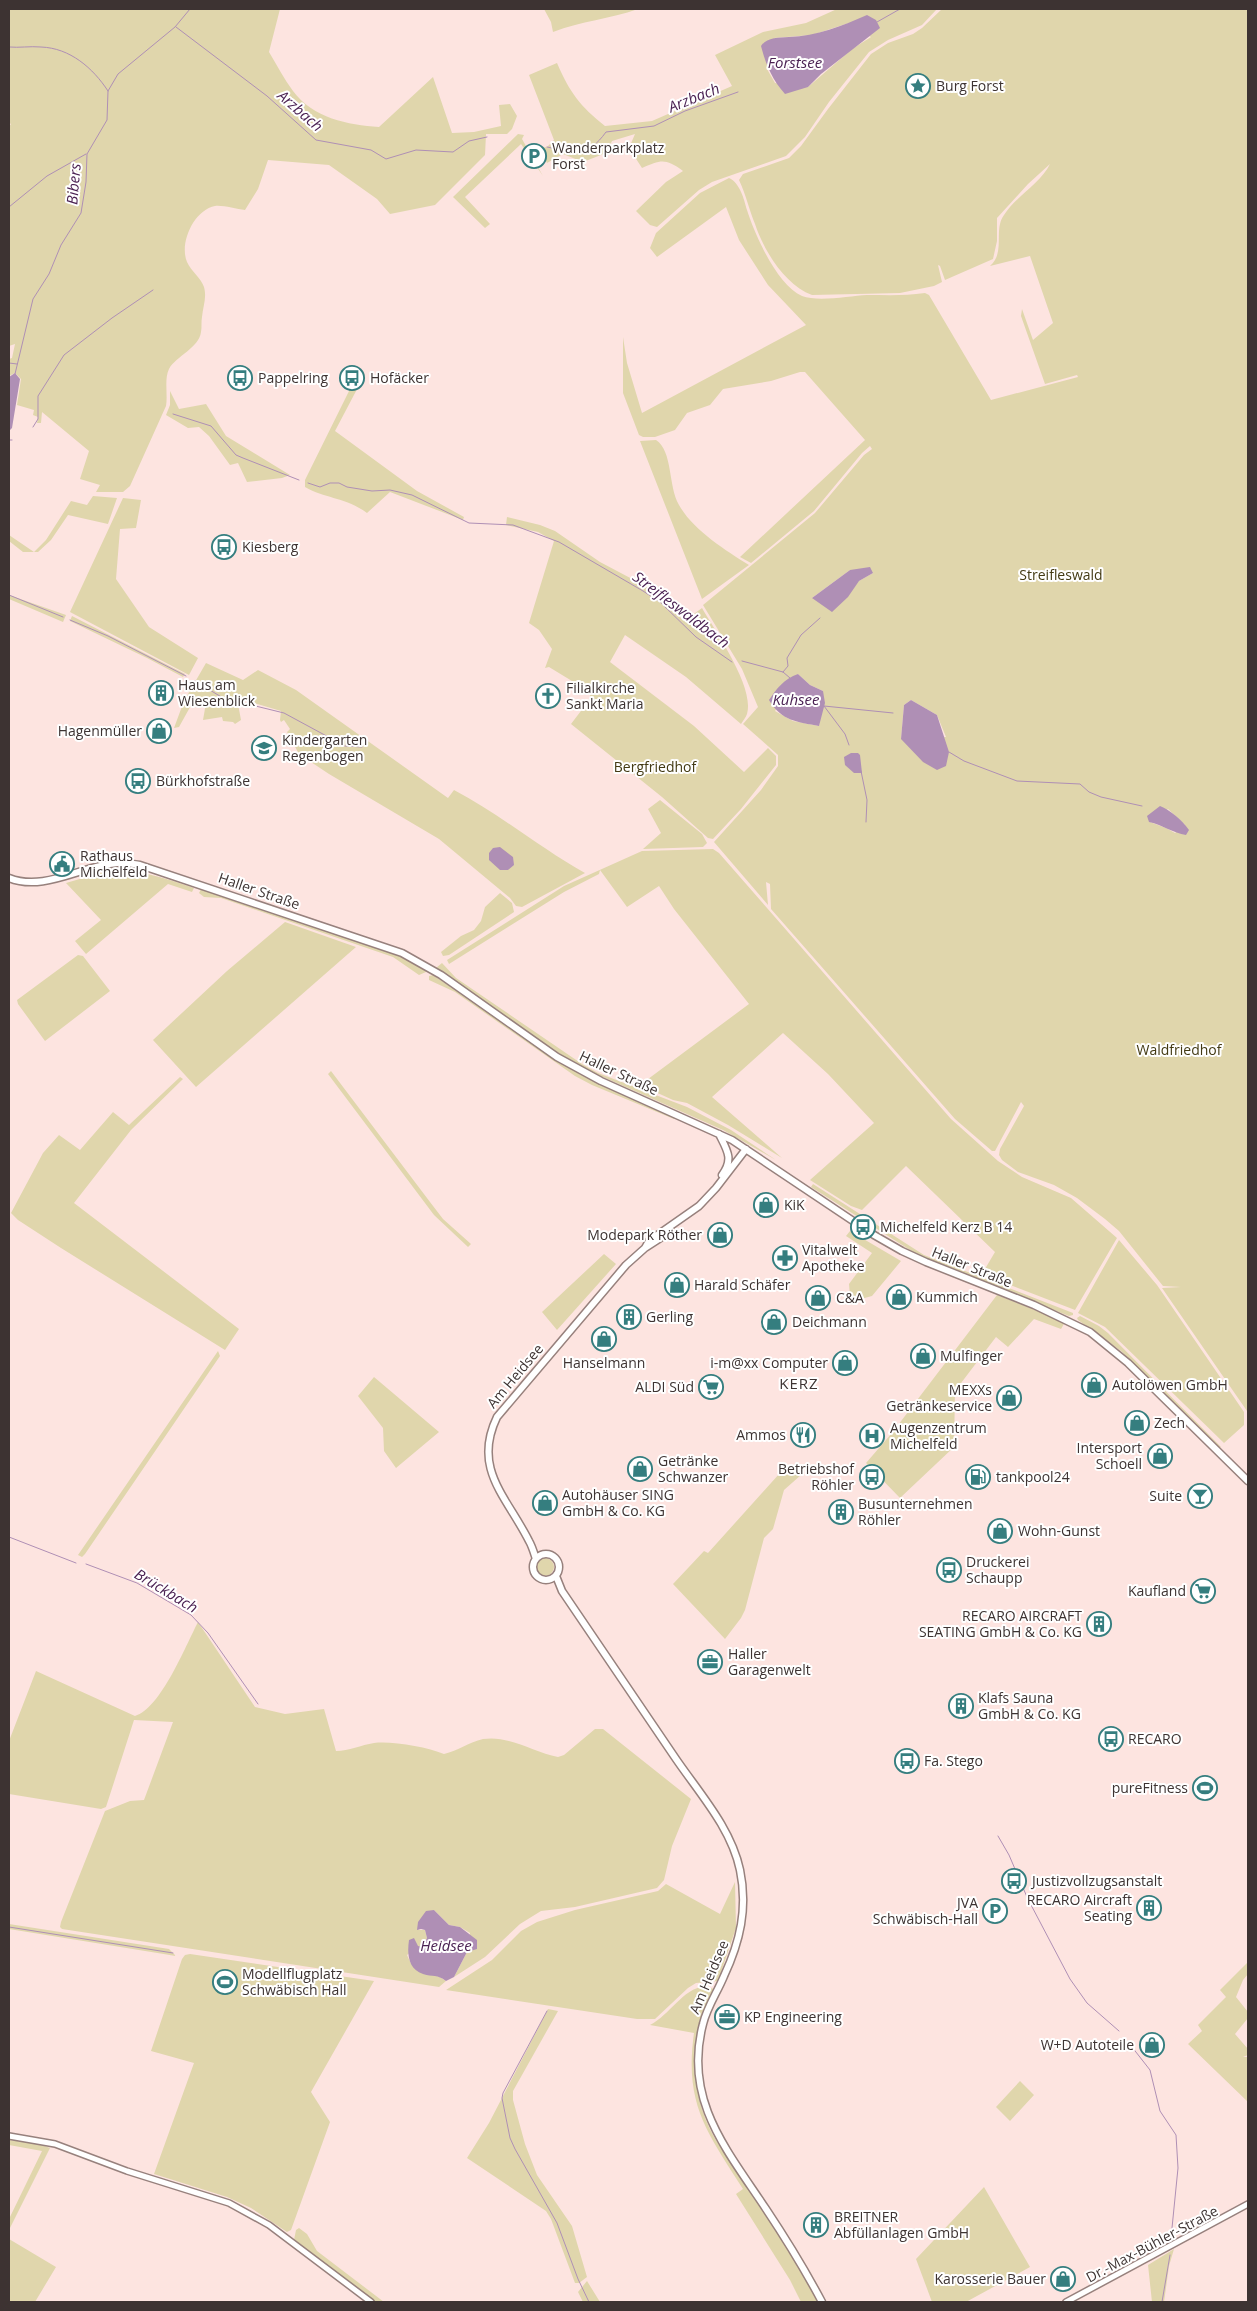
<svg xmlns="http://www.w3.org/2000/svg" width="1257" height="2311" font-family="'Open Sans',sans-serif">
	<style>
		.green { fill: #e0d6ac; fill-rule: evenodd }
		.water { fill: #af8fb5 }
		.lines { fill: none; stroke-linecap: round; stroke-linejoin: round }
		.stream { stroke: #af8fb5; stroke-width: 1 }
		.minor-casing { stroke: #97817d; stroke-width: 8 }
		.major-casing { stroke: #97817d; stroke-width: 9 }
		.minor { stroke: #fff; stroke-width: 5 }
		.major { stroke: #fff; stroke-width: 6 }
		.labels { text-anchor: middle; stroke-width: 4; stroke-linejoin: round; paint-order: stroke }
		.poi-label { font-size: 14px; fill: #3d3332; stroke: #fff; text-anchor: start }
		.park-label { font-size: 14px; fill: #433a13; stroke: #fff }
		.street-label { font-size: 14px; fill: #3d3332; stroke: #fff }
		.water-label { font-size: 15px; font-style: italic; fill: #4b2253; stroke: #fff }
		.neighbourhood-label { font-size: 15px; letter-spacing: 1px; fill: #3d3332; stroke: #fff }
	</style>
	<rect width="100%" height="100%" fill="#fde4e0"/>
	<path class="green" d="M 9,9 L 280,9 L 269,52 C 277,65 284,79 293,91 C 313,118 348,125 379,127 L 433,77 L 452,133 L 474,132 L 501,126 L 499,105 L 510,104 L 517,116 L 512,129 L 507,134 L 486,134 L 485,155 L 435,205 L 390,214 L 377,199 L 329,165 L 268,160 L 258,189 L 245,210 C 236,209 223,205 215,206 C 194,210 179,243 187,262 C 191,271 201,278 204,287 C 207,298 203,306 202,317 C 201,322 202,327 201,332 C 199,348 176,356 169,369 C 164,379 168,395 166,406 L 130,486 L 123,492 L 96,492 L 100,485 L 80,479 L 89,451 L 42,412 L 41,423 L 37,423 L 38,417 L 33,415 L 34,410 L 17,405 L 21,379 L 15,373 L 9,376 L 9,359 L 12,358 L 15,344 L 9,346 L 9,127 L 11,124 L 9,123 Z
		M 544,9 L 638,9 C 610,19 581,21 553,32 L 551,22 Z
		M 837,9 L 937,9 L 922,25 L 888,40 L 869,52 L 829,102 L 805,137 L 786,156 L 712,182 L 699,190 L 657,227 L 650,225 L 636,211 L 666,182 L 683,171 C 665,158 661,160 642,168 L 629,148 L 635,134 L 612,141 L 606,153 L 583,162 L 563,154 L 547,163 L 539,148 L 547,147 L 554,140 L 529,75 L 557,63 C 570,93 580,106 605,126 L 652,121 L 732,86 L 715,55 L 763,32 L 806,23 ZM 849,23 L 871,37 L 852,49 L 808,87 L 775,83 L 767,69 L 774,38 L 812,35 Z
		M 942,9 L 1248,9 L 1248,1419 L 1247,1411 L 1162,1288 L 1181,1287 L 1163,1286 L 1119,1231 L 1105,1219 L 1077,1198 L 1054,1185 L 1018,1172 L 1002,1160 L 999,1155 L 1000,1149 L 1024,1106 L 1021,1102 L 995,1151 L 992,1151 L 955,1119 L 771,909 L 770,884 L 766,882 L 768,905 L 714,842 L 761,790 L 778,766 L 778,755 L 743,724 L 758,707 L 742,669 L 703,605 L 815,513 L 864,455 L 872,449 L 870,446 L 862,453 L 814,511 L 751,563 L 740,557 L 865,440 L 805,372 L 800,372 L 771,381 L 723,389 L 710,405 L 687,413 L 675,430 L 655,437 L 643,437 L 639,435 L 623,393 L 623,337 L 627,363 L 642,413 L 806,325 L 768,285 L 739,240 L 726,207 L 657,257 L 650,248 L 656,233 L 700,193 L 729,178 C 740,183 744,199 747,210 C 755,235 777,285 802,296 C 818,302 850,296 867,295 C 887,295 905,296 925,293 L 929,295 L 991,400 L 1078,377 L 1077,375 L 1045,384 L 1021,316 L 1022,309 L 1033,340 L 1053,323 L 1030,256 L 990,266 C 1006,252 993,230 1004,215 C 1016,196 1041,183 1050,164 L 1028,184 L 997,218 L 997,241 L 993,259 L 945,280 L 940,266 L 938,265 L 942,282 L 934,286 L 900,293 L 812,295 C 785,285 764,251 755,224 C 749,209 746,195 739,180 L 743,174 L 789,158 L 801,146 L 828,109 L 871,54 L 888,43 L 913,34 L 922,28 ZM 850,570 L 873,573 L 859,581 L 812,598 ZM 798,674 L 810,685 L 823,691 L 819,726 L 793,721 L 775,711 ZM 911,700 L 937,715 L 946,737 L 901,739 L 904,705 ZM 1168,809 L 1185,825 L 1175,833 L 1166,828 L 1150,822 Z
		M 518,134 L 524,135 L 522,139 L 543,176 L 521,144 L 465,197 L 490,224 L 485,228 L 453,197 Z
		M 365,374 L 335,431 L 417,491 L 464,517 L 463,520 L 390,492 L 367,513 C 345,497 326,499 305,487 L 305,480 L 350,389 L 352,390 L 358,380 Z
		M 170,391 L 179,409 L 206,404 L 226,436 L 290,475 L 282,478 L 247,482 L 238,463 L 230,465 L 209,436 L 199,427 L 188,428 L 166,415 L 170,405 Z
		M 656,440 C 673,451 668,486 679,505 C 693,530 725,550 749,565 L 702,599 L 640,441 Z
		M 93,496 L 117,498 L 108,524 L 68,515 L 51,540 L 38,552 L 23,552 L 9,541 L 9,535 L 34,552 L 46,540 L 71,501 L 87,505 Z
		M 123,498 L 141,500 L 136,528 L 120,529 L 116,579 L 149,627 L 198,658 L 189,675 L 70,612 Z
		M 507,517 L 540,525 L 555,531 L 600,562 L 651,589 L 682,619 L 687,619 L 702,608 C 715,631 755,687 747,714 C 746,717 743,721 741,724 L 686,677 L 625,635 L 610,662 L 694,726 L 744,772 L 768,748 L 776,756 L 776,765 L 741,809 L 713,839 L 708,838 L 662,797 L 571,724 L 590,699 L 590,692 L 549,667 L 545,668 L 552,649 L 539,630 L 529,623 L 554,541 L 538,532 L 506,525 Z
		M 9,595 L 66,615 L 63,622 L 9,599 Z
		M 72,616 L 185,674 L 183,677 L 147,658 L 70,621 Z
		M 206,663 L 243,680 L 258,670 L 296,690 L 448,798 L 454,790 C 500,814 540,848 585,873 L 522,907 L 516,906 L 510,898 L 439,839 L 329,774 L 299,754 L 287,732 L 290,729 L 284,720 L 281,722 L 280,720 L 281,711 L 244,700 L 244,706 L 238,704 L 241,720 L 235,724 L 233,722 L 223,721 L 222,717 L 203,720 L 206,703 L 194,700 L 179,727 L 174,728 L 184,701 Z
		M 660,800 L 702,834 L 707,843 L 703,847 L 643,849 L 661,833 L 648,809 Z
		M 713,849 L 719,853 L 951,1119 L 998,1161 L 1022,1177 L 1071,1198 L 1117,1238 L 1075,1310 L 982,1274 L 995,1252 L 906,1166 L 862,1210 L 851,1206 L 810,1180 L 874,1123 L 828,1074 L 783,1033 L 712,1097 L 782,1158 L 728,1125 L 687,1103 L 673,1100 L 640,1085 L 749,1004 L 674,909 L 659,886 L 627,907 L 600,870 L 599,874 L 564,892 L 449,964 L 447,960 L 564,886 L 642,851 Z
		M 122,870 C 147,872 170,880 194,888 L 192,892 L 168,884 L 86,954 L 75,941 L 101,920 L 66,883 L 100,873 Z
		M 202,887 L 395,954 L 425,968 L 426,972 L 419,975 L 393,957 L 221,898 L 204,897 L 199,893 Z
		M 500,893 L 512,903 L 514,912 L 449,955 L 443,956 L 441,952 L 461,936 L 474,930 L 481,921 L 485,907 Z
		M 285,922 L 356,947 L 196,1087 L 153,1040 L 227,971 Z
		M 78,955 L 83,956 L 110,991 L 45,1041 L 18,1004 L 17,1000 Z
		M 442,963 L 456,978 L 582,1064 L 598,1073 L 687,1107 L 731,1130 L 776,1160 L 723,1130 L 576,1065 L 436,968 Z
		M 433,975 L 579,1074 L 677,1119 L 674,1119 L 592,1085 L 575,1076 L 455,992 L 429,980 L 429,976 Z
		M 331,1071 L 430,1202 L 443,1219 L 471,1244 L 468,1247 L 434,1215 L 328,1074 Z
		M 180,1077 L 183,1079 L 131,1130 L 74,1203 L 239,1329 L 225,1350 L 61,1248 L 18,1220 L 11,1213 L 43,1153 L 59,1135 L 80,1150 L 113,1112 L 129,1125 Z
		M 813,1184 L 924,1255 L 1073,1313 L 1073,1315 L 1069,1316 L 921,1257 L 811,1187 Z
		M 850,1231 L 901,1261 L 872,1296 L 857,1300 L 850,1296 L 849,1284 L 872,1253 L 846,1236 Z
		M 1119,1240 L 1157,1285 L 1244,1412 L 1244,1425 L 1224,1443 L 1105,1327 L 1078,1313 Z
		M 604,1254 L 616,1264 L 557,1330 L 542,1312 Z
		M 997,1295 L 1065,1322 L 1061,1329 L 1034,1319 L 1008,1347 L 996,1337 L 955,1391 L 954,1447 L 900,1498 L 866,1463 L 892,1433 Z
		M 1080,1316 L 1099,1326 L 1108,1333 L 1221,1447 L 1219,1448 L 1121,1351 L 1078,1320 L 1077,1318 Z
		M 218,1351 L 220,1356 L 85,1554 L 82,1557 L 78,1555 Z
		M 374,1377 L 439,1432 L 396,1468 L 384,1451 L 383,1428 L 358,1396 Z
		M 792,1465 L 801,1475 L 784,1490 L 773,1529 L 764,1538 L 745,1610 L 741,1618 L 725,1639 L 673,1584 L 704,1551 L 708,1553 L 780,1473 Z
		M536 1567a9 9 0 1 1 18 0a9 9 0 1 1-18 0Z
		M 198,1622 L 255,1707 L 285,1714 L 324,1709 L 336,1751 C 349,1751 361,1745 374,1743 C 393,1741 426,1747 444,1754 C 458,1751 469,1742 483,1739 C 509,1735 533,1752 558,1757 L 564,1755 L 595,1729 L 603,1729 L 691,1799 L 672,1846 L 664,1880 L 657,1888 L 575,1907 L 541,1911 L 520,1924 L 485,1957 L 454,1977 L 467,1952 L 470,1933 L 460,1927 L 449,1925 L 434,1910 L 418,1930 L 425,1930 L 427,1938 L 423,1948 L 418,1946 L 407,1955 C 418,1982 428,1967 446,1981 L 439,1987 L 62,1929 L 60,1927 L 61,1922 L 105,1811 L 130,1801 L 144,1800 L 173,1722 L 134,1720 L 106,1807 L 101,1809 L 9,1794 L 9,1741 L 36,1671 L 135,1716 C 161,1708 185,1647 198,1622 Z
		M 735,1882 L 736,1928 L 718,1981 L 696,1983 L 688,1988 L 655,2019 L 637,2019 L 446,1990 L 492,1960 L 521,1931 L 537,1922 L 575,1910 L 658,1891 L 666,1884 L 720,1914 Z
		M 9,1924 L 169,1949 L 176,1956 L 9,1929 Z
		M 190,1954 L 374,1981 L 311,2092 L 330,2122 L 291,2230 L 287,2232 L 251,2208 L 227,2197 L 154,2174 L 194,2063 L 151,2051 L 182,1959 L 185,1955 Z
		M 1248,1962 L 1248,1974 L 1243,1980 L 1236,1997 L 1248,2012 L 1248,2018 L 1235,2034 L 1248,2049 L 1248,2055 L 1243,2057 L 1248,2057 L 1248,2102 L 1188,2044 L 1202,2031 L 1198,2025 L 1226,1997 L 1220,1990 Z
		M 705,1986 L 714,1989 C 691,2035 688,2089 713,2135 C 725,2156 740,2175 753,2195 C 776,2230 798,2266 819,2302 L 801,2302 L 790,2280 L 736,2194 L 743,2189 C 707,2132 684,2104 694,2033 L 650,2025 C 670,2015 682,1989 705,1986 Z
		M 548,2009 L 558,2011 L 513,2091 L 513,2100 L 525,2144 L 537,2175 L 572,2226 L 587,2277 L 579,2283 L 575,2283 L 551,2219 L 546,2211 L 467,2158 L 489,2123 Z
		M 1020,2081 L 1034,2095 L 1010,2121 L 996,2107 Z
		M 9,2140 L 40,2144 L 50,2148 L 9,2230 L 9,2219 L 42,2151 L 9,2145 Z
		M 984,2187 L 1030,2267 L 966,2302 L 932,2302 L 916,2259 Z
		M 299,2228 L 307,2234 L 317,2251 L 384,2302 L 374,2302 L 294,2240 L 296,2230 Z
		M 9,2239 L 56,2267 L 35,2302 L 9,2302 Z
		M 1174,2249 L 1169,2266 L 1164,2302 L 1152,2302 L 1148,2265 Z
		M 587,2281 L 600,2302 L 583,2302 L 578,2292 Z"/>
	<path class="water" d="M 867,15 L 876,20 L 880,28 L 821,74 L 808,87 L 785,94 C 772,79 766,65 761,46 C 767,37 778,38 789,37 C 817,36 842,26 867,15 Z
		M 15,373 L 20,379 L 12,428 L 9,431 L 9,377 Z
		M 870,567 L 873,573 L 859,581 L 848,597 L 832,612 L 812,598 L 850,570 Z
		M 798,674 L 810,685 L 823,691 L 825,703 L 819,726 C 798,722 781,721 769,700 C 777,688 784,679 798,674 Z
		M 911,700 L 937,715 L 949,752 L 946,766 L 937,770 L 923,762 L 901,739 L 904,705 Z
		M 851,753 L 858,753 L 860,755 L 862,773 L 854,773 L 845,765 L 844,757 Z
		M 1160,806 C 1170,810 1182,820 1189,830 L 1186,835 C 1173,833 1163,825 1149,822 L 1147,816 Z
		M 500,847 L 513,857 L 514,865 L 508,870 L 500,870 L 489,860 L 489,853 L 493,848 Z
		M 434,1910 L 449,1925 L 460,1927 L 477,1940 L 477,1949 L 467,1952 L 454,1977 L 446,1981 C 437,1974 433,1977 423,1974 C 408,1969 407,1954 409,1940 L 414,1938 L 418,1946 L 423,1947 L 427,1938 L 425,1930 L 421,1929 L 417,1930 L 418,1922 L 426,1911 Z"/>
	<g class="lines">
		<path class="stream" d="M 877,22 L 900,9
			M 176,27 L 267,96 L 316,140 L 371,150 L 386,159 L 416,150 L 453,152 L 469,141 L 487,137
			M 9,47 C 19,48 30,46 41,47 C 70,48 93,68 108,91
			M 547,147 C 575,153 588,157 606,132 L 654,126 L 685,111 L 738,92
			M 9,207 L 47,176 L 86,154
			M 9,363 L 17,364
			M 15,374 L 33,299 L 49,274 L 61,245 L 81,213 L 86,182 L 87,154 L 107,120 L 108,91 L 118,74 L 175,27 L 190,9
			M 173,414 L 211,426 L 236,455 L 243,458 L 299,480
			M 33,427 L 38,419 L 38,396 L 64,355 L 112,318 L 153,290
			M 9,440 L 12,440
			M 308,483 L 320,487 L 330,483 L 339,483 L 347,487 L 372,491 L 390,490 L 412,495 L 469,523 L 513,525 L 559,542 L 643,591 L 660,602 L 696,637 L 732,662
			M 9,595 L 63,617
			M 70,620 L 108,636 L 186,676
			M 742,661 L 783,672 L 790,678
			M 783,672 L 788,666 L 787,658 L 801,635 L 820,618
			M 195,681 L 223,698 L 284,713 L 345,746 L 362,747
			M 824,706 L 893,713
			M 824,706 L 845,734 L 849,745
			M 949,752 L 964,761 L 1017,781 L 1080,784 L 1089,792 L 1101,797 L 1142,806
			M 861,771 L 867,800 L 866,822
			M 9,1537 L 76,1563
			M 86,1564 L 137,1583 L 191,1615 L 208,1633 L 258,1704
			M 998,1836 L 1009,1855 L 1027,1897
			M 1030,1903 L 1070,1979 L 1087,2003 L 1119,2031
			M 9,1927 L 173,1953
			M 547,2011 L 503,2093 L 502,2098 L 510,2138 L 515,2149 L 557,2223 L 578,2279 L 589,2302
			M 1132,2047 L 1150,2070 L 1160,2111 L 1176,2135 L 1178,2168 L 1171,2238
			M 1162,2302 L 1170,2255"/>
		<defs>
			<path id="minor" d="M 9,2136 L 55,2144 L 127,2171 L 229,2203 L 269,2225 L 371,2302
				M 1066,2302 L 1248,2204"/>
			<path id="major" d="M 9,878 C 44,892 81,866 117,863 C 124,862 132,864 140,865 L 402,953 L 441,975 L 557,1057 L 601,1081 L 732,1140 L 874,1235 L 902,1251 L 926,1262 L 1034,1305 L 1090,1332 L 1128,1363 L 1248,1481
				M 719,1134 C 727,1150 734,1159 722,1175
				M 645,1248 L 662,1237 L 665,1232
				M533 1567a13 13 0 1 1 26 0a13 13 0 1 1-26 0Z
				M 536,1559 C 534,1553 532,1546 529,1541 C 507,1497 472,1469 497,1417 L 626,1265 L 645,1248 L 649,1241 L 699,1206 L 716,1188 L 746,1149
				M 556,1576 L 562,1591 C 600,1647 638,1703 676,1759 C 700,1794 731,1828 740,1870 C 748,1908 740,1942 724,1976 C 717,1993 707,2007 703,2024 C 683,2100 727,2150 766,2209 C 786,2239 805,2270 822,2302"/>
		</defs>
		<use href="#minor" class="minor-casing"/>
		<use href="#major" class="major-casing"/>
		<use href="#minor" class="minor"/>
		<use href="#major" class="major"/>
	</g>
	<defs>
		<symbol id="sight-ring" viewBox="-11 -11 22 22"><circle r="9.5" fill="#fff" stroke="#357e7f" stroke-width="1.5"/><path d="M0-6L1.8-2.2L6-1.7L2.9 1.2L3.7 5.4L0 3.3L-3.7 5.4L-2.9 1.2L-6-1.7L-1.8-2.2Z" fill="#357e7f"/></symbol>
		<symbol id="parking-ring" viewBox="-11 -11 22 22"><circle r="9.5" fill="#fff" stroke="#357e7f" stroke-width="1.5"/><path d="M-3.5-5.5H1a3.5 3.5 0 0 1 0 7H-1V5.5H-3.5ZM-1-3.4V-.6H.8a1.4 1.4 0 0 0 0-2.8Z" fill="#357e7f"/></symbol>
		<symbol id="bus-ring" viewBox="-11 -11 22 22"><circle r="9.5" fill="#fff" stroke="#357e7f" stroke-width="1.5"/><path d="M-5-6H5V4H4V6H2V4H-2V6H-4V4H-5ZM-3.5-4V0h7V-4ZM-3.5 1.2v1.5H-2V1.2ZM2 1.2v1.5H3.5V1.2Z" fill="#357e7f"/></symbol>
		<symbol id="building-ring" viewBox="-11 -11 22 22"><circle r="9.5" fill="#fff" stroke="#357e7f" stroke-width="1.5"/><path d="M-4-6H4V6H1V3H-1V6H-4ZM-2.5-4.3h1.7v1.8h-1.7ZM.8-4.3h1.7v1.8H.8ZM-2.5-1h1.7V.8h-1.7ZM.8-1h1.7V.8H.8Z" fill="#357e7f"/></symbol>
		<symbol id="church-ring" viewBox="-11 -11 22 22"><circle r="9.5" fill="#fff" stroke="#357e7f" stroke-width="1.5"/><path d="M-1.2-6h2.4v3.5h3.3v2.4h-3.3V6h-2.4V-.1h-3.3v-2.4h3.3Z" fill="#357e7f"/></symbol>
		<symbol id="shop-ring" viewBox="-11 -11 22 22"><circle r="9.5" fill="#fff" stroke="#357e7f" stroke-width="1.5"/><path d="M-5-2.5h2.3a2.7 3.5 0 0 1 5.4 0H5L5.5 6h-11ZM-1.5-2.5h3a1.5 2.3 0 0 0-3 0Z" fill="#357e7f"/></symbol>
		<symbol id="school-ring" viewBox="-11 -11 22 22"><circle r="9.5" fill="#fff" stroke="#357e7f" stroke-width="1.5"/><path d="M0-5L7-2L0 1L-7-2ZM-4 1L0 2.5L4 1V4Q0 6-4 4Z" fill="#357e7f"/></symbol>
		<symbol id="civic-ring" viewBox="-11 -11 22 22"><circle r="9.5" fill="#fff" stroke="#357e7f" stroke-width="1.5"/><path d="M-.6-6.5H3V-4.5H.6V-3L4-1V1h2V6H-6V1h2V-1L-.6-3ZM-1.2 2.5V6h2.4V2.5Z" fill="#357e7f"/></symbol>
		<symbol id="pharmacy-ring" viewBox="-11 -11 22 22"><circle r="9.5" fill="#fff" stroke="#357e7f" stroke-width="1.5"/><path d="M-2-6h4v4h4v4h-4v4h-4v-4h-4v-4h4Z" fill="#357e7f"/></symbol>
		<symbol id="supermarket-ring" viewBox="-11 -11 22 22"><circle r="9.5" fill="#fff" stroke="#357e7f" stroke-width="1.5"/><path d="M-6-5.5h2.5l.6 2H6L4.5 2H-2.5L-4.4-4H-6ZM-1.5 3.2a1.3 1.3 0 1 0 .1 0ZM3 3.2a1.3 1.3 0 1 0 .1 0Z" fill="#357e7f"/></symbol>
		<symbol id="restaurant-ring" viewBox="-11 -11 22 22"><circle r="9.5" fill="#fff" stroke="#357e7f" stroke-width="1.5"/><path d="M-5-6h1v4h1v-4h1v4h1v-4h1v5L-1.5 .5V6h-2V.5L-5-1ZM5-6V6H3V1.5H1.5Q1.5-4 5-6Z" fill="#357e7f"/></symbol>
		<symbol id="hospital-ring" viewBox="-11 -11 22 22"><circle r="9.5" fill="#fff" stroke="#357e7f" stroke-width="1.5"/><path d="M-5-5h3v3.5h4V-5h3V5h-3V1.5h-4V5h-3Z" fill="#357e7f"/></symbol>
		<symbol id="fuel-ring" viewBox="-11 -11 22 22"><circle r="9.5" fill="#fff" stroke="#357e7f" stroke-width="1.5"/><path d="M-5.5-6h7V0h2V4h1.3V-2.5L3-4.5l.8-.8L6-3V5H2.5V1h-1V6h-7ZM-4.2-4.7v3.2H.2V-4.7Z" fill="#357e7f"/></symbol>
		<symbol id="bar-ring" viewBox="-11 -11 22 22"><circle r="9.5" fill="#fff" stroke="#357e7f" stroke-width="1.5"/><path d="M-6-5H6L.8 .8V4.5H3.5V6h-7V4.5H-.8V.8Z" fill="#357e7f"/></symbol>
		<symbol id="office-ring" viewBox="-11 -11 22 22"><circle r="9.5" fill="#fff" stroke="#357e7f" stroke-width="1.5"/><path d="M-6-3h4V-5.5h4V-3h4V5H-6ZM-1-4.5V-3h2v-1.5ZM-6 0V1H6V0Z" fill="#357e7f"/></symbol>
		<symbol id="stadium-ring" viewBox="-11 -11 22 22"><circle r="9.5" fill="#fff" stroke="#357e7f" stroke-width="1.5"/><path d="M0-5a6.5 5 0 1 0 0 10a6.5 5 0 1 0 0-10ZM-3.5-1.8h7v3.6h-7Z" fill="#357e7f"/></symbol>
	</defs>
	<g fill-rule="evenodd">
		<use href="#sight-ring" x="904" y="72" width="28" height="28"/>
		<use href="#parking-ring" x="520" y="142" width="28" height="28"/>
		<use href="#bus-ring" x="226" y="364" width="28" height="28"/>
		<use href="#bus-ring" x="338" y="364" width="28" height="28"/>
		<use href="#bus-ring" x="210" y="533" width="28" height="28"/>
		<use href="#building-ring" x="147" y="679" width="28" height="28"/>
		<use href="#church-ring" x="534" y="682" width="28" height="28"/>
		<use href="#shop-ring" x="145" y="717" width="28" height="28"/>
		<use href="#school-ring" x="250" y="734" width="28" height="28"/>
		<use href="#bus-ring" x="124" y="767" width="28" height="28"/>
		<use href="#civic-ring" x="48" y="850" width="28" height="28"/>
		<use href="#shop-ring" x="752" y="1191" width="28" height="28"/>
		<use href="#bus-ring" x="849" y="1213" width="28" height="28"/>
		<use href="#shop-ring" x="706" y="1221" width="28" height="28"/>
		<use href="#pharmacy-ring" x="771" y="1244" width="28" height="28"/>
		<use href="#shop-ring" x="663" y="1271" width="28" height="28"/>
		<use href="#shop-ring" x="885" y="1283" width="28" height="28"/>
		<use href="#shop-ring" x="804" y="1284" width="28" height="28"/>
		<use href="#building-ring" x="615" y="1303" width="28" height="28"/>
		<use href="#shop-ring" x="760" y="1308" width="28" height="28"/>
		<use href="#shop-ring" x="590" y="1325" width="28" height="28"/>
		<use href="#shop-ring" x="909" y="1342" width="28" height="28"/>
		<use href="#shop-ring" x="831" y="1349" width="28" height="28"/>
		<use href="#shop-ring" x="1080" y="1371" width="28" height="28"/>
		<use href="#supermarket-ring" x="697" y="1373" width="28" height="28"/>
		<use href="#shop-ring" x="995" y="1384" width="28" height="28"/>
		<use href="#shop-ring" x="1123" y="1409" width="28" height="28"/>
		<use href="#restaurant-ring" x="789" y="1421" width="28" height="28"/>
		<use href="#hospital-ring" x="858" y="1422" width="28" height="28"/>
		<use href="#shop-ring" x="1146" y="1442" width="28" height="28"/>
		<use href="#shop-ring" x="626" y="1455" width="28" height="28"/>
		<use href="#bus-ring" x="858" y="1463" width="28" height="28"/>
		<use href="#fuel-ring" x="964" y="1463" width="28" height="28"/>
		<use href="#bar-ring" x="1186" y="1482" width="28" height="28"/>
		<use href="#shop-ring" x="531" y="1489" width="28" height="28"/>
		<use href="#building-ring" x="827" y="1498" width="28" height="28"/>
		<use href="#shop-ring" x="986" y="1517" width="28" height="28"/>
		<use href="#bus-ring" x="935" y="1556" width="28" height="28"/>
		<use href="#supermarket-ring" x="1189" y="1577" width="28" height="28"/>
		<use href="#building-ring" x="1085" y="1610" width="28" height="28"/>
		<use href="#office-ring" x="696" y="1648" width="28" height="28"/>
		<use href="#building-ring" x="947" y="1692" width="28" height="28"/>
		<use href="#bus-ring" x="1097" y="1725" width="28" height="28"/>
		<use href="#bus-ring" x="893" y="1747" width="28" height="28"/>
		<use href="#stadium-ring" x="1191" y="1774" width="28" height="28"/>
		<use href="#bus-ring" x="1000" y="1867" width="28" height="28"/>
		<use href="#building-ring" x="1135" y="1894" width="28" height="28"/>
		<use href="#parking-ring" x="981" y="1897" width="28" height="28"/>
		<use href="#stadium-ring" x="211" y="1968" width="28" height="28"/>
		<use href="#office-ring" x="713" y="2003" width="28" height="28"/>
		<use href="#shop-ring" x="1138" y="2031" width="28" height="28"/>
		<use href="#building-ring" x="802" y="2211" width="28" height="28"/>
		<use href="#shop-ring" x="1049" y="2265" width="28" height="28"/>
	</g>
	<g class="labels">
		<g class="poi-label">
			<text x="936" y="91">Burg Forst</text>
			<text x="552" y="153">Wanderparkplatz<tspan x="552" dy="16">Forst</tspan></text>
			<text x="258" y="383">Pappelring</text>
			<text x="370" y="383">Hofäcker</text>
			<text x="242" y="552">Kiesberg</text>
			<text x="178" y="690">Haus am<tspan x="178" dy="16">Wiesenblick</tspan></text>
			<text x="566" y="693">Filialkirche<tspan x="566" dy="16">Sankt Maria</tspan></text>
			<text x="142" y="736" text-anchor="end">Hagenmüller</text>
			<text x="282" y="745">Kindergarten<tspan x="282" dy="16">Regenbogen</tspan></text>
			<text x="156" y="786">Bürkhofstraße</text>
			<text x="80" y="861">Rathaus<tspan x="80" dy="16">Michelfeld</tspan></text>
			<text x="784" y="1210">KiK</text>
			<text x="880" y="1232">Michelfeld Kerz B 14</text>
			<text x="702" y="1240" text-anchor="end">Modepark Röther</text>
			<text x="802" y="1255">Vitalwelt<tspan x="802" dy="16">Apotheke</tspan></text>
			<text x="694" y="1290">Harald Schäfer</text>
			<text x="916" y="1302">Kummich</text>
			<text x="836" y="1303">C&amp;A</text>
			<text x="646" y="1322">Gerling</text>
			<text x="792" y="1327">Deichmann</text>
			<text x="940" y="1361">Mulfinger</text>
			<text x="604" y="1368" text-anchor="middle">Hanselmann</text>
			<text x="828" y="1368" text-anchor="end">i-m@xx Computer</text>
			<text x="1112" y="1390">Autolöwen GmbH</text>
			<text x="694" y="1392" text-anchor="end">ALDI Süd</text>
			<text x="992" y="1395" text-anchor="end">MEXXs<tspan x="992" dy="16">Getränkeservice</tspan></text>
			<text x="1154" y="1428">Zech</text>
			<text x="890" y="1433">Augenzentrum<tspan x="890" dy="16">Michelfeld</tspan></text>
			<text x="786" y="1440" text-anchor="end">Ammos</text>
			<text x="1142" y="1453" text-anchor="end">Intersport<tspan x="1142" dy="16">Schoell</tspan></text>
			<text x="658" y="1466">Getränke<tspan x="658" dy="16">Schwanzer</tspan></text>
			<text x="854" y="1474" text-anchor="end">Betriebshof<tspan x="854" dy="16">Röhler</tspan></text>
			<text x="996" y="1482">tankpool24</text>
			<text x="562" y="1500">Autohäuser SING<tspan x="562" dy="16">GmbH &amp; Co. KG</tspan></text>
			<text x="1182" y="1501" text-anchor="end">Suite</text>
			<text x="858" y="1509">Busunternehmen<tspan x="858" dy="16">Röhler</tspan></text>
			<text x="1018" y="1536">Wohn-Gunst</text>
			<text x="966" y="1567">Druckerei<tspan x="966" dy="16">Schaupp</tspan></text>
			<text x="1186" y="1596" text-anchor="end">Kaufland</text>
			<text x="1082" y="1621" text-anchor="end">RECARO AIRCRAFT<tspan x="1082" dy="16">SEATING GmbH &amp; Co. KG</tspan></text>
			<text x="728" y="1659">Haller<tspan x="728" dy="16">Garagenwelt</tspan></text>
			<text x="978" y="1703">Klafs Sauna<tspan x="978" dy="16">GmbH &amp; Co. KG</tspan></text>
			<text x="1128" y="1744">RECARO</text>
			<text x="924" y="1766">Fa. Stego</text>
			<text x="1188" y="1793" text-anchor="end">pureFitness</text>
			<text x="1032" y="1886">Justizvollzugsanstalt</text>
			<text x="1132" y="1905" text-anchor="end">RECARO Aircraft<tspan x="1132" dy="16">Seating</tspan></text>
			<text x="978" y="1908" text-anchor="end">JVA<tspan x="978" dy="16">Schwäbisch-Hall</tspan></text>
			<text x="242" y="1979">Modellflugplatz<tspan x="242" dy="16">Schwäbisch Hall</tspan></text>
			<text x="744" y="2022">KP Engineering</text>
			<text x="1134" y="2050" text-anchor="end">W+D Autoteile</text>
			<text x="834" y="2222">BREITNER<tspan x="834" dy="16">Abfüllanlagen GmbH</tspan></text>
			<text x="1046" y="2284" text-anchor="end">Karosserie Bauer</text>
		</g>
		<g class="park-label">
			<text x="1061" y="580">Streifleswald</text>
			<text x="655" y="772">Bergfriedhof</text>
			<text x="1179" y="1055">Waldfriedhof</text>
		</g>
		<g class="street-label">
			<text transform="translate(259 891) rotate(19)" y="5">Haller Straße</text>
			<text transform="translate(619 1073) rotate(25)" y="5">Haller Straße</text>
			<text transform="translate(972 1267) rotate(22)" y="5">Haller Straße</text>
			<text transform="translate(515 1376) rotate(-50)" y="5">Am Heidsee</text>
			<text transform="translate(709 1977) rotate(-67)" y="5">Am Heidsee</text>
			<text transform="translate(1152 2244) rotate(-28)" y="5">Dr.-Max-Bühler-Straße</text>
		</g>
		<g class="water-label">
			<text x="795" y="68">Forstsee</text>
			<text transform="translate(694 98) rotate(-22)" y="5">Arzbach</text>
			<text transform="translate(300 111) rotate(41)" y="5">Arzbach</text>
			<text transform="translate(74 184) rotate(-85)" y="5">Bibers</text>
			<text transform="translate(681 610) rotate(37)" y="5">Streifleswaldbach</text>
			<text x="796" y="705">Kuhsee</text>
			<text transform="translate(166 1591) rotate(31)" y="5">Brückbach</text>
			<text x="446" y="1951">Heidsee</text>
		</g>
		<g class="neighbourhood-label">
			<text x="799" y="1389">KERZ</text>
		</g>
	</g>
	<rect width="1257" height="2311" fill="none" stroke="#3d3332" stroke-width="20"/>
</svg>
